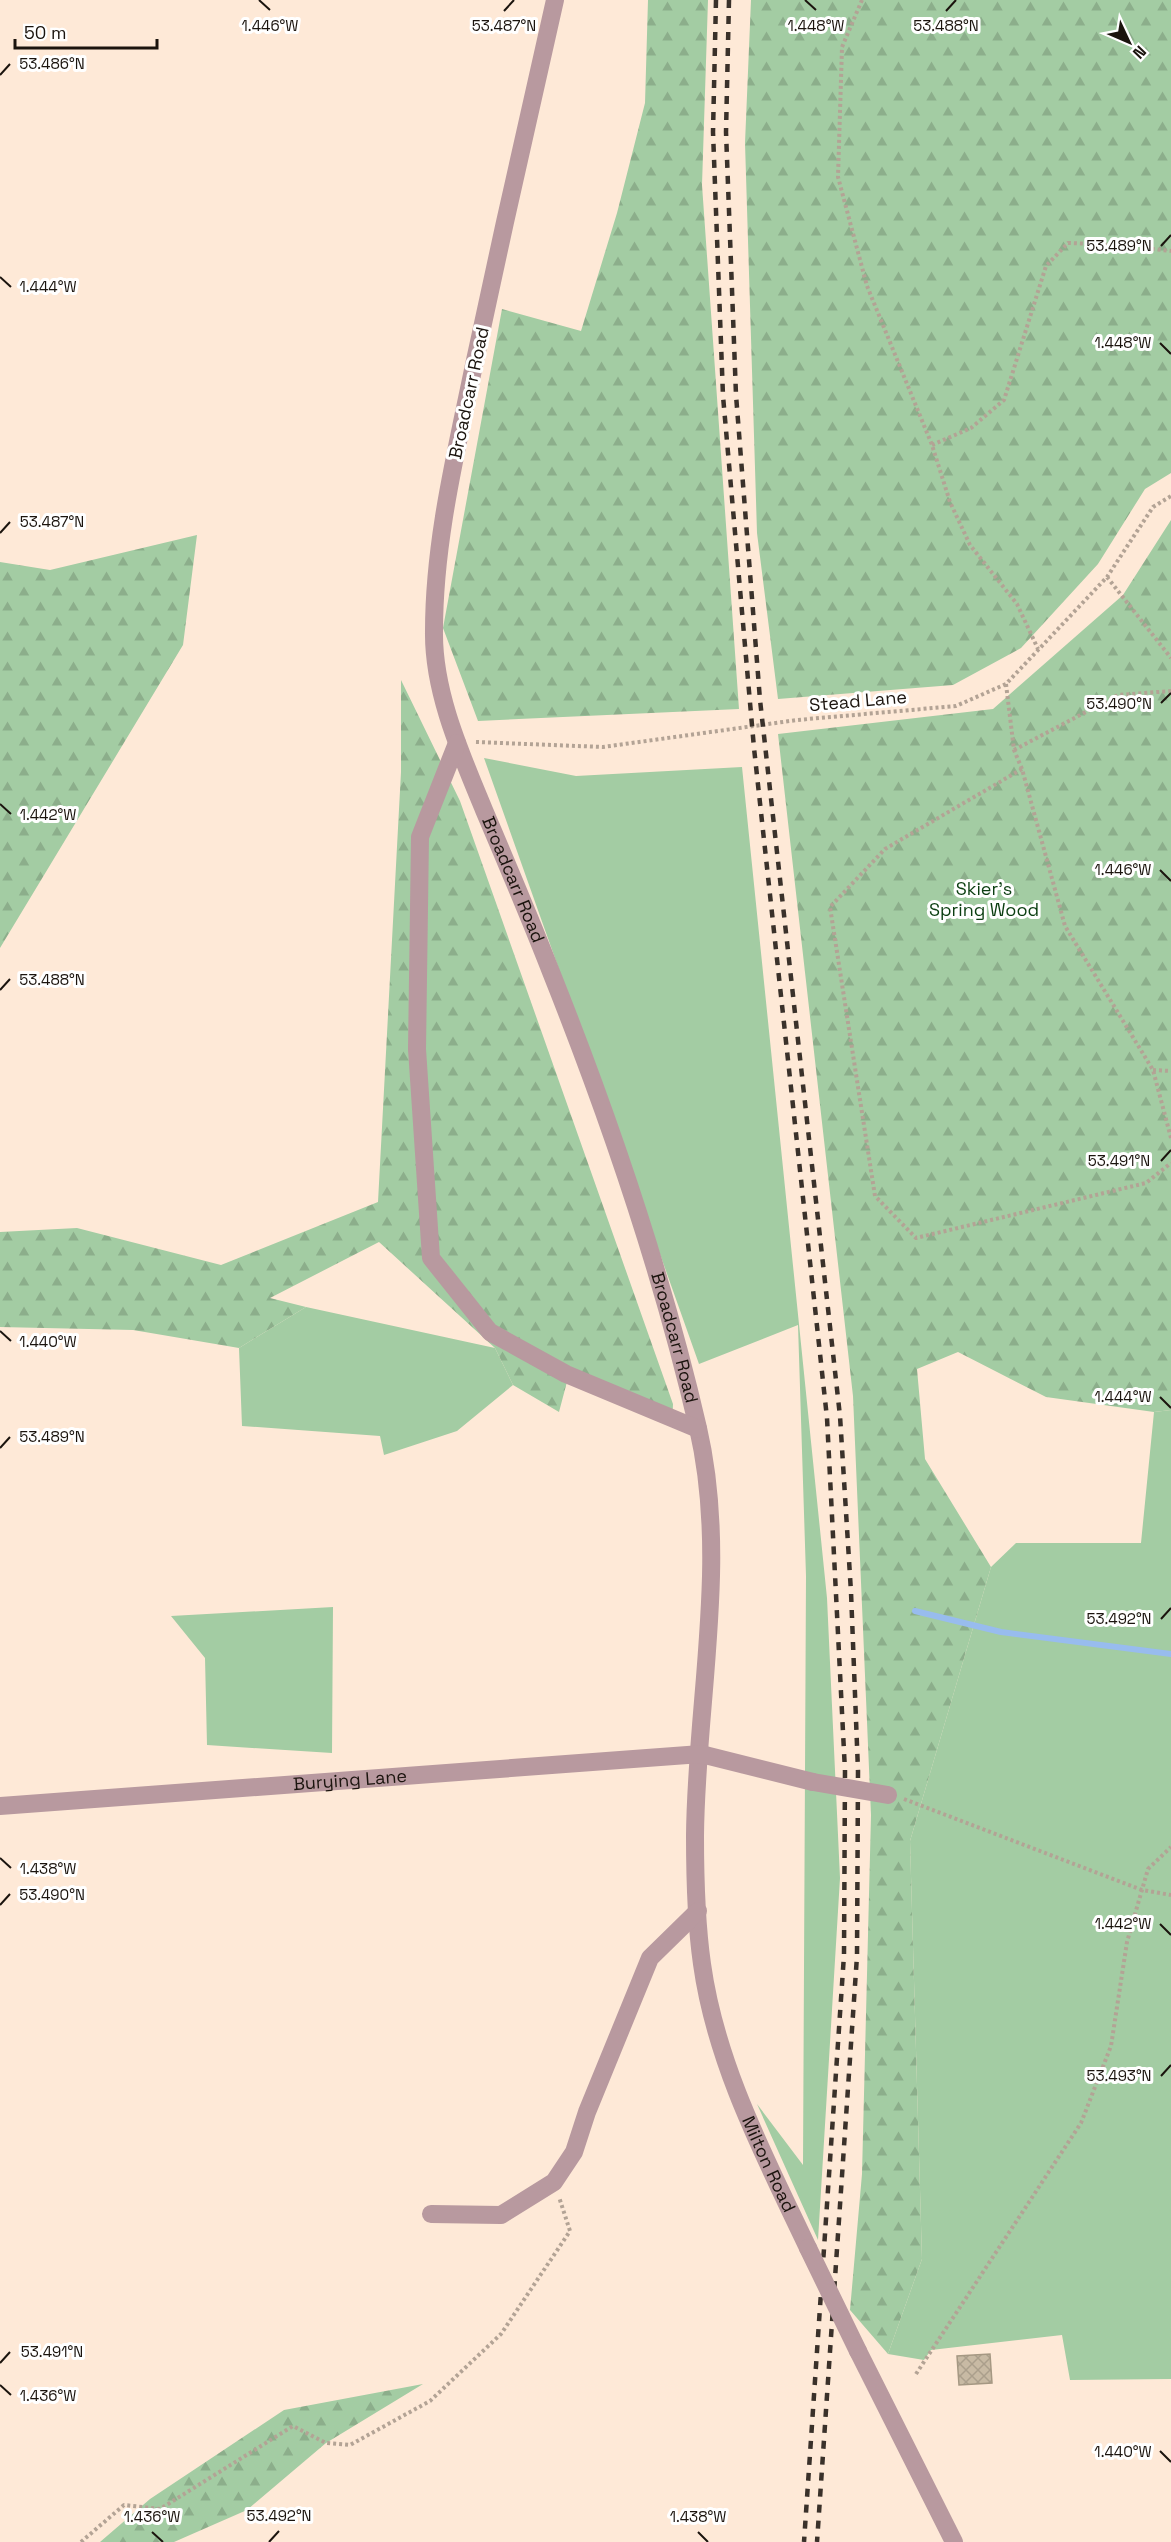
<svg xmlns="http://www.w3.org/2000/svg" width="1171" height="2542" font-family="'Space Grotesk',sans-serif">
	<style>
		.green { fill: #a3cca3 }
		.forest { fill: url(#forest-firs) }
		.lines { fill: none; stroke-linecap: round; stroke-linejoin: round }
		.stream { stroke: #98bcee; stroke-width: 6 }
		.building { fill: url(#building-cross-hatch); stroke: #a59883; stroke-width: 1.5 }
		.path { stroke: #b3a395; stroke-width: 4; stroke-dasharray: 3 3; stroke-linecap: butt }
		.minor { stroke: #b8999f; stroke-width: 18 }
		.rail { stroke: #3a312a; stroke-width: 4.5; stroke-dasharray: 8 8; stroke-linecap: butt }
		.minor-bridge { stroke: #b8999f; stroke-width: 18 }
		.ticks { fill: none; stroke: #1b140e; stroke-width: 2 }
		.labels { text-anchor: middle; stroke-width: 6; stroke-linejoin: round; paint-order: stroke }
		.street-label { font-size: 18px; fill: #1b140e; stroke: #fff }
		.park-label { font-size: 18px; fill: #0b3e11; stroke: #fff }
		.ticks-label { font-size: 15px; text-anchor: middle; fill: #1b140e; stroke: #fff; stroke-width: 6; stroke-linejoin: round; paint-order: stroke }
	</style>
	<defs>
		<pattern id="forest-firs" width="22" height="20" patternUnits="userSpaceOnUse" patternTransform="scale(1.5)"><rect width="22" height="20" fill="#a3cca3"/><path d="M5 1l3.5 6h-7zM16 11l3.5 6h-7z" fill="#8cae8b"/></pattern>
		<pattern id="building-cross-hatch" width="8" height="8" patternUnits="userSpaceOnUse" patternTransform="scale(1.5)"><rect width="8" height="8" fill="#c8baa4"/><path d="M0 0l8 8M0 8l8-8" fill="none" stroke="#ab9f8c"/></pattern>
	</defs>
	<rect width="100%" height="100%" fill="#fee9d7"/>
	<path class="green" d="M 484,758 L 576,776 L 742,767 L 827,1598 L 840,1878 L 818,2240 L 757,2104 L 803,2165 L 806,1576 L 798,1325 L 699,1364 Z
		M 306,1307 L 495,1348 L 513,1385 L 457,1431 L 384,1455 L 380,1436 L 242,1426 L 239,1348 Z
		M 1171,1410 L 1171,2379 L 1070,2380 L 1062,2335 L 931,2350 L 924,2360 L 888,2354 L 922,2259 L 910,1841 L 991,1567 L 1016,1543 L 1141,1543 L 1154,1412 Z
		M 333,1607 L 332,1753 L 207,1745 L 205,1658 L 171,1616 Z"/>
	<path class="forest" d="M 648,0 L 708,0 L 702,185 L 739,709 L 478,721 L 443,628 L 502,309 L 581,331 L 617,213 L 645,103 Z
		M 751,0 L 1171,0 L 1171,473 L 1145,489 L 1098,564 L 1021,648 L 953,685 L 778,699 L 757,533 L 745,143 Z
		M 1171,520 L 1171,1410 L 1154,1412 L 1046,1397 L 958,1352 L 917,1369 L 925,1459 L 991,1567 L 910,1841 L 922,2259 L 888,2354 L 850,2310 L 862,2174 L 871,1815 L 853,1396 L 778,734 L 993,709 L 1123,595 Z
		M 197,535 L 183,645 L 0,948 L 0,562 L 50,570 Z
		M 401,680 L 460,801 L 673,1404 L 672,1427 L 568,1378 L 559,1412 L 513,1385 L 495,1348 L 379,1242 L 270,1298 L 306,1307 L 239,1348 L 133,1330 L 0,1327 L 0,1232 L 77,1228 L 221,1265 L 378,1202 L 401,772 Z
		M 423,2384 L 326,2443 L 247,2510 L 174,2542 L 100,2542 L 150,2499 L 284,2410 Z"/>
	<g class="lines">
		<path class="stream" d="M 915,1611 L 1001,1632 L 1171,1654"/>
	</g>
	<path class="building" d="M 990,2354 L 992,2383 L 959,2385 L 957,2356 Z"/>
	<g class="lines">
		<path class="path" d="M 862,0 L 842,47 L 838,177 L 867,286 L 932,445 L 950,502 L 970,545 L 1017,604 L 1038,649
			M 932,445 L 971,428 L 1004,400 L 1046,266 L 1068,243 L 1117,245 L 1171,251
			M 1107,577 L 1171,658
			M 1006,684 L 1014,750 L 1022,769 L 1065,926 L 1153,1070 L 1171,1138
			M 476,742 L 603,747 L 797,720 L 956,706 L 1006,684 L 1107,577 L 1153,507 L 1171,496
			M 1014,750 L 1118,695 L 1171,691
			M 1022,769 L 885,849 L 830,907 L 875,1196 L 916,1238 L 1146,1183 L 1171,1163
			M 1153,1070 L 1171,1071
			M 904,1799 L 1142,1890 L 1171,1895
			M 916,2374 L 1081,2123 L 1111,2046 L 1127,1942 L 1148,1869 L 1171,1847
			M 81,2542 L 124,2505 L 160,2509 L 293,2426 L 326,2443 L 350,2445 L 430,2401 L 501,2334 L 570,2231 L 559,2197"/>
		<g class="minor">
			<path id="s1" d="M 555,0 C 527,122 500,243 474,365 C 456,453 434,541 434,631 C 433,692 461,754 484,810 C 507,864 530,918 551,972 C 610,1120 662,1272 698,1428 C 729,1562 696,1701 695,1836 C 695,1878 696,1922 702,1964 C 716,2065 765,2157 808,2248"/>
			<path d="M 457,743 L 420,837 L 417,1049 L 431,1258 L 490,1332 L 566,1374 L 698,1429"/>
			<path id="s2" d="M 0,1806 L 701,1754 L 813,1782"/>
			<path d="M 431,2214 L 501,2215 L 554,2182 L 574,2152 L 587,2112 L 650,1958 L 698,1911"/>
			<path d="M 858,2351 L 954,2542"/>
		</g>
		<path class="rail" d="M 716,0 L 713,132 L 723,396 L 754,748 L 827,1418 L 845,1771 L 844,1955 L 804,2542
			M 729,0 L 726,132 L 736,395 L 760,700 L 840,1416 L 851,1592 L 858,1771 L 857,1956 L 817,2542"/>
		<path class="minor-bridge" d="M 813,1782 L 888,1795
			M 808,2248 L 858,2351"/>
	</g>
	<path class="ticks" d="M 259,0 L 270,10M 805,0 L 816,10M 504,11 L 514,0M 946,11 L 956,0M 0,75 L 10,64M 1161,246 L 1171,235M 0,277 L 11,287M 1160,343 L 1171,354M 0,533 L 10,522M 1161,703 L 1171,693M 0,804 L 11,814M 1160,870 L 1171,881M 0,990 L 10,979M 1161,1161 L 1171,1150M 0,1331 L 11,1341M 1160,1397 L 1171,1408M 0,1448 L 10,1437M 1161,1619 L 1171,1608M 0,1858 L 11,1868M 0,1905 L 10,1894M 1160,1924 L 1171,1935M 1161,2076 L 1171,2065M 0,2363 L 10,2352M 0,2385 L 11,2395M 1160,2451 L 1171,2462M 152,2532 L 163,2542M 698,2532 L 708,2542M 269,2542 L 279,2531"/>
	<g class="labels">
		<g class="street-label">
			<text transform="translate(469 393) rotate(-78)" y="6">Broadcarr Road</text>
			<text transform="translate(858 701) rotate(-5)" y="6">Stead Lane</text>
			<text dy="6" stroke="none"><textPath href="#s1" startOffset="906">Broadcarr Road</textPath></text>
			<text dy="6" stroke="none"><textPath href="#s1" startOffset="1392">Broadcarr Road</textPath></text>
			<text dy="6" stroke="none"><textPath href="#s2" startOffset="351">Burying Lane</textPath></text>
			<text dy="6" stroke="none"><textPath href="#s1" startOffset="2235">Milton Road</textPath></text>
		</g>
		<g class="park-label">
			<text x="984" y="895">Skier's<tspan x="984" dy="21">Spring Wood</tspan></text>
		</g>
	</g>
	<g class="ticks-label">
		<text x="270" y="31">1.446°W</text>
		<text x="816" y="31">1.448°W</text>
		<text x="504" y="31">53.487°N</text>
		<text x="946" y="31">53.488°N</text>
		<text x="52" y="69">53.486°N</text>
		<text x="1119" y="251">53.489°N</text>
		<text x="48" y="292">1.444°W</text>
		<text x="1123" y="348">1.448°W</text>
		<text x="52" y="527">53.487°N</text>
		<text x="1119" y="709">53.490°N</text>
		<text x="48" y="820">1.442°W</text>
		<text x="1123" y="875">1.446°W</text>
		<text x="52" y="985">53.488°N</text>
		<text x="1119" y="1166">53.491°N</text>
		<text x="48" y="1347">1.440°W</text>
		<text x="1123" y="1402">1.444°W</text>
		<text x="52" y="1442">53.489°N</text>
		<text x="1119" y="1624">53.492°N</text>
		<text x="48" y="1874">1.438°W</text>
		<text x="52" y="1900">53.490°N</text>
		<text x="1123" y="1929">1.442°W</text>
		<text x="1119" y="2081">53.493°N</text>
		<text x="52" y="2357">53.491°N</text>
		<text x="48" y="2401">1.436°W</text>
		<text x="1123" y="2457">1.440°W</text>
		<text x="279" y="2521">53.492°N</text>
		<text x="152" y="2522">1.436°W</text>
		<text x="698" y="2522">1.438°W</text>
	</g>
	<g transform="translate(1129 42) rotate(134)" stroke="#ffffff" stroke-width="4.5" paint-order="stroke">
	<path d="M0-4.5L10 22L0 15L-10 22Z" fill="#1b140e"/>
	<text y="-9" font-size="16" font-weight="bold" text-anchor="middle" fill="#1b140e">N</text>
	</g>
	<path d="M15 39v9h142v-9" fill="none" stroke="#1b140e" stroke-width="3"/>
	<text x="24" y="39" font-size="18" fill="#1b140e" stroke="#ffffff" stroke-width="4.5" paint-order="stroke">50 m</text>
</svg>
